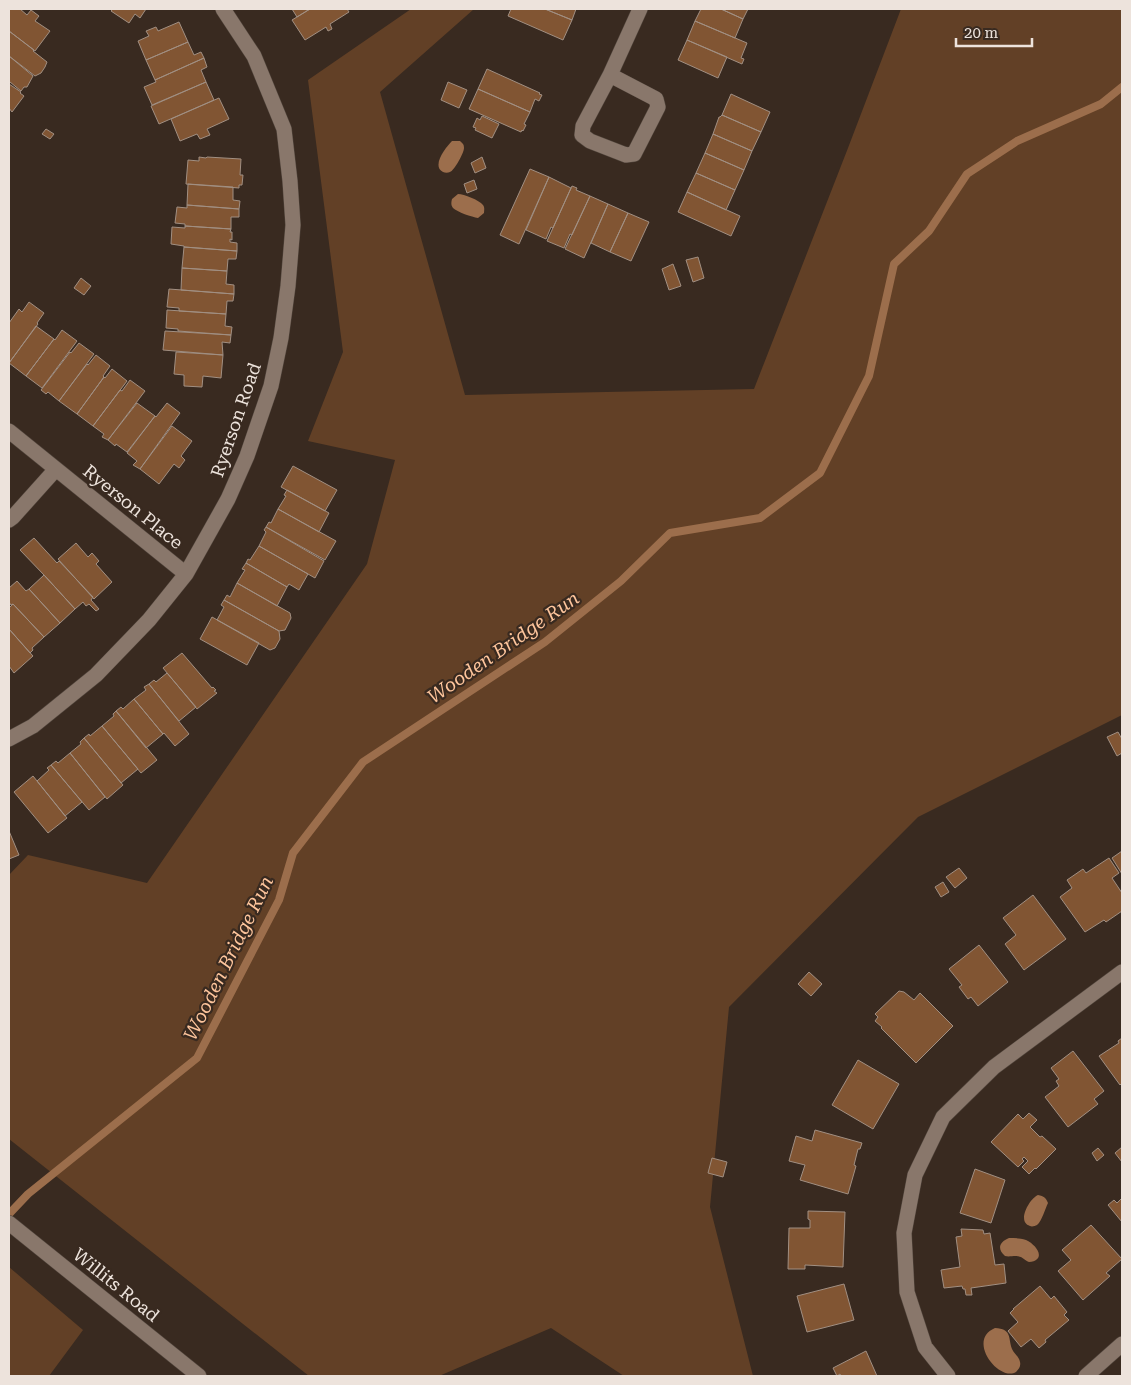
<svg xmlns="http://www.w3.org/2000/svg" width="1131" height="1385" font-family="'Roboto Serif',serif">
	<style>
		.green { fill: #624026 }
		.water { fill: #9c6e4c }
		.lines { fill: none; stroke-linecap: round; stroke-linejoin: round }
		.stream { stroke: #9c6e4c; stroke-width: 8 }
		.building { fill: #815533; stroke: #a18f82 }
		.minor-casing { stroke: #51453c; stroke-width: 16 }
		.minor { stroke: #89776b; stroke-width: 15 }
		.labels { text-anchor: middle; stroke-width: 4.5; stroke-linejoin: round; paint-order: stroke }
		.street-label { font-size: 18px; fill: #ede3dc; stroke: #392a20 }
		.water-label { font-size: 19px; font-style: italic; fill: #fec59c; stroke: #392a20 }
	</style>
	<rect width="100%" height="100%" fill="#392a20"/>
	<path class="green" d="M 411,9 L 474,9 L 380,92 L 465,395 L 754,389 L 848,148 L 901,9 L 1122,9 L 1122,715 L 918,817 L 729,1007 L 710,1207 L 753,1376 L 624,1376 L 551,1328 L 439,1376 L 309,1376 L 9,1139 L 9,875 L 28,855 L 147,883 L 367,564 L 395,460 L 308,441 L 343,352 L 308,80 Z
		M 9,1267 L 83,1330 L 49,1376 L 9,1376 Z"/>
	<path class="water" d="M 452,141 L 460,141 C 463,144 464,144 464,148 C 464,153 454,171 450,172 C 448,173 445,173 443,172 C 431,166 446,147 452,141 Z
		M 458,194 C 464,194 479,200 483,205 C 485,208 484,210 484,213 L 478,218 C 472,217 457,212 453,208 C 451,205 451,203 452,199 Z
		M 1038,1195 C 1044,1196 1046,1198 1048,1203 C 1045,1209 1042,1221 1037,1225 C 1035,1226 1032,1227 1030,1226 C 1016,1222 1030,1198 1038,1195 Z
		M 1009,1238 C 1015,1238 1020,1238 1026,1240 C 1037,1245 1047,1260 1029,1262 C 1024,1260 1022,1256 1016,1256 C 1011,1256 1009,1257 1005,1256 C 997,1249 999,1242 1009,1238 Z
		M 995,1328 C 1012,1329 1008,1337 1012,1349 C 1014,1354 1019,1356 1020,1362 C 1021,1366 1019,1369 1016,1372 C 999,1382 966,1340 995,1328 Z"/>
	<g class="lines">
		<path class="stream" d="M 9,1214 L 28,1194 L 197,1058 L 279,900 L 293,853 L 363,762 L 545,642 L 621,581 L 670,533 L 760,518 L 820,473 L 869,376 L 894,264 L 929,231 L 967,174 L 1017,141 L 1101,104 L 1122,87"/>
	</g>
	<path class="building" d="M 9,9 L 20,9 L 27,15 L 31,10 L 39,16 L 35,21 L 50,31 L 35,51 L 9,31 Z
		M 113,9 L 146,9 L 140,18 L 135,14 L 129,23 L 111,11 Z
		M 292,9 L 310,9 L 297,17 Z
		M 310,9 L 347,9 L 349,12 L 330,24 L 332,29 L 328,31 L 326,27 L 305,40 L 292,20 Z
		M 511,9 L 545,9 L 572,20 L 563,40 L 508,16 Z
		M 545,9 L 576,9 L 572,20 Z
		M 701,9 L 721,9 L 743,19 L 735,38 L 695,21 Z
		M 721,9 L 748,9 L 743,19 Z
		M 695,21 L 747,43 L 741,58 L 744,59 L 742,64 L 687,40 Z
		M 179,22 L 188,42 L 146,60 L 138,41 L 149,36 L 146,31 L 156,27 L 158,31 Z
		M 9,31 L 34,50 L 33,51 L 47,62 L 45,67 L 41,73 L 35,76 L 9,56 Z
		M 687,40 L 727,57 L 718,78 L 678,60 Z
		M 188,42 L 194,55 L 201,52 L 204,58 L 155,80 L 146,60 Z
		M 9,56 L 33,76 L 27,87 L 24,87 L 21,91 L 10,82 L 9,84 Z
		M 204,58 L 207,67 L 201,70 L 206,82 L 152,105 L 144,87 L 156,82 L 155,80 Z
		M 487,69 L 540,93 L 539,94 L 542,95 L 539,101 L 535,99 L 530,112 L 478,89 Z
		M 206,82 L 214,100 L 159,124 L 151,106 Z
		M 448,82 L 467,90 L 459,108 L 441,100 Z
		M 9,84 L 21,92 L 20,93 L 24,96 L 12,112 L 9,108 Z
		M 478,89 L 530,112 L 524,124 L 526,125 L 523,131 L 522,130 L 521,132 L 469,109 Z
		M 731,94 L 770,112 L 761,132 L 722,115 Z
		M 219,98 L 229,119 L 207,129 L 210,135 L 200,139 L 197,134 L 180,141 L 171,119 Z
		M 722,115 L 761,132 L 752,151 L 713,134 L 719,117 L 720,117 Z
		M 482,116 L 499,124 L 492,138 L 475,130 L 476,128 L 473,127 L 477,118 L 480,120 Z
		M 46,129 L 54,134 L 50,139 L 42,134 Z
		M 713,134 L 752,151 L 744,170 L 705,153 Z
		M 705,153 L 744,170 L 735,190 L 696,173 Z
		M 199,157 L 206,158 L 207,157 L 241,159 L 240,175 L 243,175 L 242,185 L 239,185 L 239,188 L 186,184 L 188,160 L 199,161 Z
		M 482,157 L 486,168 L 475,173 L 471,163 Z
		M 530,169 L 549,177 L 519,244 L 500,235 Z
		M 696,173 L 735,190 L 726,210 L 687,192 Z
		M 549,177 L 571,188 L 553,228 L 551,227 L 546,239 L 526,230 Z
		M 474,180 L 477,189 L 467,193 L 464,184 Z
		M 188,184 L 233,187 L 233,200 L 240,201 L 239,209 L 187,205 Z
		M 572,186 L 577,188 L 576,190 L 590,196 L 572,235 L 570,234 L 564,248 L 547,241 Z
		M 687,192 L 740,216 L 731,236 L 678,212 Z
		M 590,196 L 608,204 L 584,258 L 565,249 Z
		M 608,204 L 628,213 L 610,252 L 591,243 Z
		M 187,205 L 239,209 L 239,217 L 231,217 L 231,229 L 185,226 L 185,224 L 175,223 L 177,207 L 187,208 Z
		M 628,213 L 649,222 L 631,261 L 610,252 Z
		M 185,226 L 231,229 L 230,232 L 232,232 L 232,240 L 230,239 L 230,242 L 237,243 L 237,251 L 184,247 L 184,246 L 171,244 L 172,227 L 185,228 Z
		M 184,247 L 237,251 L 236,259 L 228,259 L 227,271 L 182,268 Z
		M 698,257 L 704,278 L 693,282 L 686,260 Z
		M 673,264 L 681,286 L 669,290 L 662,269 Z
		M 182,268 L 227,271 L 226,284 L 234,285 L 234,294 L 181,290 Z
		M 81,278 L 91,286 L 84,295 L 74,288 Z
		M 169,289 L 234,294 L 233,301 L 227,301 L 226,314 L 179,311 L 179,308 L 167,307 Z
		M 29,302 L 44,313 L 37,323 L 38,324 L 9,363 L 9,323 L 19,309 L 22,312 Z
		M 167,310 L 226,314 L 225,326 L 232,327 L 231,335 L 178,331 L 178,329 L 166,328 Z
		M 36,326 L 54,339 L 26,376 L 9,363 Z
		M 62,330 L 77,341 L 42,388 L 26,376 L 54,339 L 55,340 Z
		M 165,331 L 231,335 L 230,343 L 222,342 L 223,355 L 163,350 Z
		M 79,343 L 94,354 L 59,401 L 48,392 L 46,394 L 41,390 L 70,352 L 71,353 Z
		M 176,352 L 223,355 L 221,378 L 203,376 L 202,387 L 184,386 L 184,375 L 174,374 Z
		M 96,355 L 110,366 L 103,376 L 104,377 L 77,414 L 59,401 L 87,364 L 88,365 Z
		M 112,369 L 127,381 L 93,426 L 77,414 L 104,377 L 105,378 Z
		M 130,380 L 145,391 L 108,440 L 102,437 L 104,434 L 93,426 L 120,390 L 122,391 Z
		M 137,403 L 155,416 L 127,452 L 116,444 L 115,446 L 108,440 Z
		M 167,403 L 180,413 L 140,469 L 133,465 L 137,461 L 127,453 L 155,416 L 156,417 Z
		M 172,426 L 192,441 L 181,456 L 185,460 L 179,468 L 174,464 L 159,484 L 140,469 Z
		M 293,466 L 337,490 L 325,511 L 281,487 Z
		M 287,490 L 329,513 L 319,532 L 278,509 L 286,496 L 284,495 Z
		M 278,509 L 336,541 L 325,560 L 266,527 L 269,522 L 271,523 Z
		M 266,527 L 324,561 L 315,578 L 259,546 L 266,532 L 264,530 Z
		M 34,538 L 57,563 L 59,561 L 93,597 L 91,600 L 99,609 L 96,611 L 89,604 L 86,606 L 83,602 L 75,609 L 44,575 L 20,550 Z
		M 76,543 L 88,557 L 92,553 L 99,561 L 96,564 L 112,582 L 94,599 L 58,559 Z
		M 259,546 L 308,574 L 299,590 L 289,584 L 287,587 L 246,563 L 248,559 L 250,560 Z
		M 246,563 L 287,587 L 277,606 L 237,583 L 245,570 L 242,569 Z
		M 44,575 L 75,609 L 60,623 L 29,589 Z
		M 17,581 L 26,591 L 29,589 L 60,623 L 44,637 L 13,604 L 11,605 L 9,602 L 9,588 Z
		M 237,583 L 290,613 L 291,618 L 285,630 L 279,631 L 224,600 L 227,595 L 230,597 Z
		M 224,600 L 279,631 L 280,639 L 275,648 L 270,650 L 217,620 L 224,607 L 221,605 Z
		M 13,604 L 44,637 L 32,648 L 33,650 L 30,653 L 9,629 L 9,608 Z
		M 212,617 L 259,643 L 247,665 L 200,639 Z
		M 9,629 L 33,656 L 14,673 L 9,666 Z
		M 182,653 L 212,688 L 213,687 L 216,690 L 214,691 L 217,693 L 197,709 L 163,668 Z
		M 167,673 L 196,707 L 179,721 L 149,684 L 154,680 L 156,682 Z
		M 149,684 L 189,734 L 175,746 L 164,733 L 163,734 L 134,699 L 146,690 L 144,687 Z
		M 134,699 L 163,734 L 146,748 L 116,711 L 121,707 L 123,709 Z
		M 116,711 L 157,760 L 141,773 L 102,726 L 114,716 L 113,714 Z
		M 102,726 L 138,769 L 121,783 L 84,738 L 89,734 L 90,736 Z
		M 1118,732 L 1122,739 L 1122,753 L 1117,756 L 1107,737 Z
		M 84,738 L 123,785 L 107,799 L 70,753 L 81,744 L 80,742 Z
		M 70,753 L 105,797 L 89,810 L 51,765 L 56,761 L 58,763 Z
		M 51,765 L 82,802 L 65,816 L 37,781 L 49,770 L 47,768 Z
		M 33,776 L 67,818 L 48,833 L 14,792 Z
		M 9,831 L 19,855 L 9,859 Z
		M 1122,851 L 1122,874 L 1112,858 Z
		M 1109,858 L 1119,873 L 1112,878 L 1122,893 L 1122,911 L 1106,922 L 1104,920 L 1085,932 L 1060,897 L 1072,888 L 1067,880 L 1083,869 L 1086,873 Z
		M 959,868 L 967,878 L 955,888 L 946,877 Z
		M 943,882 L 949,892 L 941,897 L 935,887 Z
		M 1033,895 L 1066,939 L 1024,970 L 1005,944 L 1016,935 L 1003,918 Z
		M 979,945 L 1008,982 L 978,1006 L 971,997 L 968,999 L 959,987 L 962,985 L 949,969 Z
		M 809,972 L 822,984 L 811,996 L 798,984 Z
		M 899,991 L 904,992 L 914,1000 L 920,993 L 953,1026 L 916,1063 L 881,1028 L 882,1027 L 875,1021 L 878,1017 L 875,1014 Z
		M 1122,1038 L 1122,1083 L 1120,1085 L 1099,1056 L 1119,1043 L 1118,1041 Z
		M 1073,1051 L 1104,1091 L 1094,1099 L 1098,1104 L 1068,1127 L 1045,1097 L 1059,1086 L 1056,1081 L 1059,1079 L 1051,1068 Z
		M 858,1060 L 899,1084 L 873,1129 L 832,1105 Z
		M 1029,1113 L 1037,1120 L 1030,1127 L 1040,1137 L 1042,1136 L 1056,1149 L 1036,1169 L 1035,1168 L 1029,1174 L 1022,1167 L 1028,1161 L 1024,1157 L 1022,1159 L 1024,1161 L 1018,1167 L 991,1142 L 1018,1114 L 1023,1119 Z
		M 815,1130 L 862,1143 L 860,1149 L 858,1149 L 854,1165 L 856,1166 L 848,1194 L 800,1180 L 805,1165 L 789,1161 L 796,1136 L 812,1141 Z
		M 1122,1147 L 1122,1162 L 1115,1153 Z
		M 1098,1148 L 1104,1155 L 1097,1161 L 1092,1153 Z
		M 712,1158 L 727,1162 L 723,1177 L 708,1173 Z
		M 975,1169 L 1005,1180 L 991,1223 L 960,1213 Z
		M 1122,1198 L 1122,1222 L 1108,1205 L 1114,1200 L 1117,1203 Z
		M 808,1211 L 845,1212 L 843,1267 L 805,1265 L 805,1269 L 788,1269 L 789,1228 L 810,1228 L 810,1220 L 808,1219 Z
		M 1091,1225 L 1122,1259 L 1106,1273 L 1110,1276 L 1083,1300 L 1058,1271 L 1071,1260 L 1062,1250 Z
		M 961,1229 L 983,1230 L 984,1234 L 990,1233 L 995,1265 L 1004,1264 L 1006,1283 L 971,1288 L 972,1295 L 966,1295 L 965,1289 L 963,1289 L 962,1286 L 944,1288 L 941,1270 L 960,1267 L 956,1237 L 962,1236 Z
		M 844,1284 L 854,1320 L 807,1332 L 797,1296 Z
		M 1040,1286 L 1051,1299 L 1054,1296 L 1067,1312 L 1064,1315 L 1069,1320 L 1045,1340 L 1046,1342 L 1039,1348 L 1031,1339 L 1021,1347 L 1008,1331 L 1018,1322 L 1010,1313 L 1014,1309 L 1013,1309 Z
		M 866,1351 L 877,1376 L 841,1376 L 840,1374 L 837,1376 L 833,1368 Z"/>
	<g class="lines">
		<defs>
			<path id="minor" d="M 610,75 L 656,99 L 658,107 L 634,154 L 626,155 L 590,141 L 582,135 L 583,126 L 610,75 L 640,9
				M 9,431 L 56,469 L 13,517 L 9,520
				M 56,469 L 186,574
				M 9,739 L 33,726 L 96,675 L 149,620 L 186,574 L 228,499 L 247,456 L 271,386 L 281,338 L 288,286 L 293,225 L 290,181 L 284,129 L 254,56 L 223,9
				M 9,1223 L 199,1376
				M 948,1376 L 925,1347 L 907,1292 L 904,1233 L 915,1175 L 943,1117 L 994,1067 L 1122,972
				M 1086,1376 L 1122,1344"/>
		</defs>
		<use href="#minor" class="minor-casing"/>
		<use href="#minor" class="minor"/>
	</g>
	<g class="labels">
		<g class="street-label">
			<text transform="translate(236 420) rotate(-71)" y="6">Ryerson Road</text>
			<text transform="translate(133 507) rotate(39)" y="6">Ryerson Place</text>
			<text transform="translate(116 1285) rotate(39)" y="6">Willits Road</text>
		</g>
		<g class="water-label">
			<text transform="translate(503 647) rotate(-35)" y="7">Wooden Bridge Run</text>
			<text transform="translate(228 958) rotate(-64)" y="7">Wooden Bridge Run</text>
		</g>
	</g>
	<rect width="1131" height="1385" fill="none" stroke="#ede3dc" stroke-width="20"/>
	<path d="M956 38v8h76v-8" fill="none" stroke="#ede3dc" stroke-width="2.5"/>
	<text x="964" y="38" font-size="15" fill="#ede3dc" stroke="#392a20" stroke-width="4" paint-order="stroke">20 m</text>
</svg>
